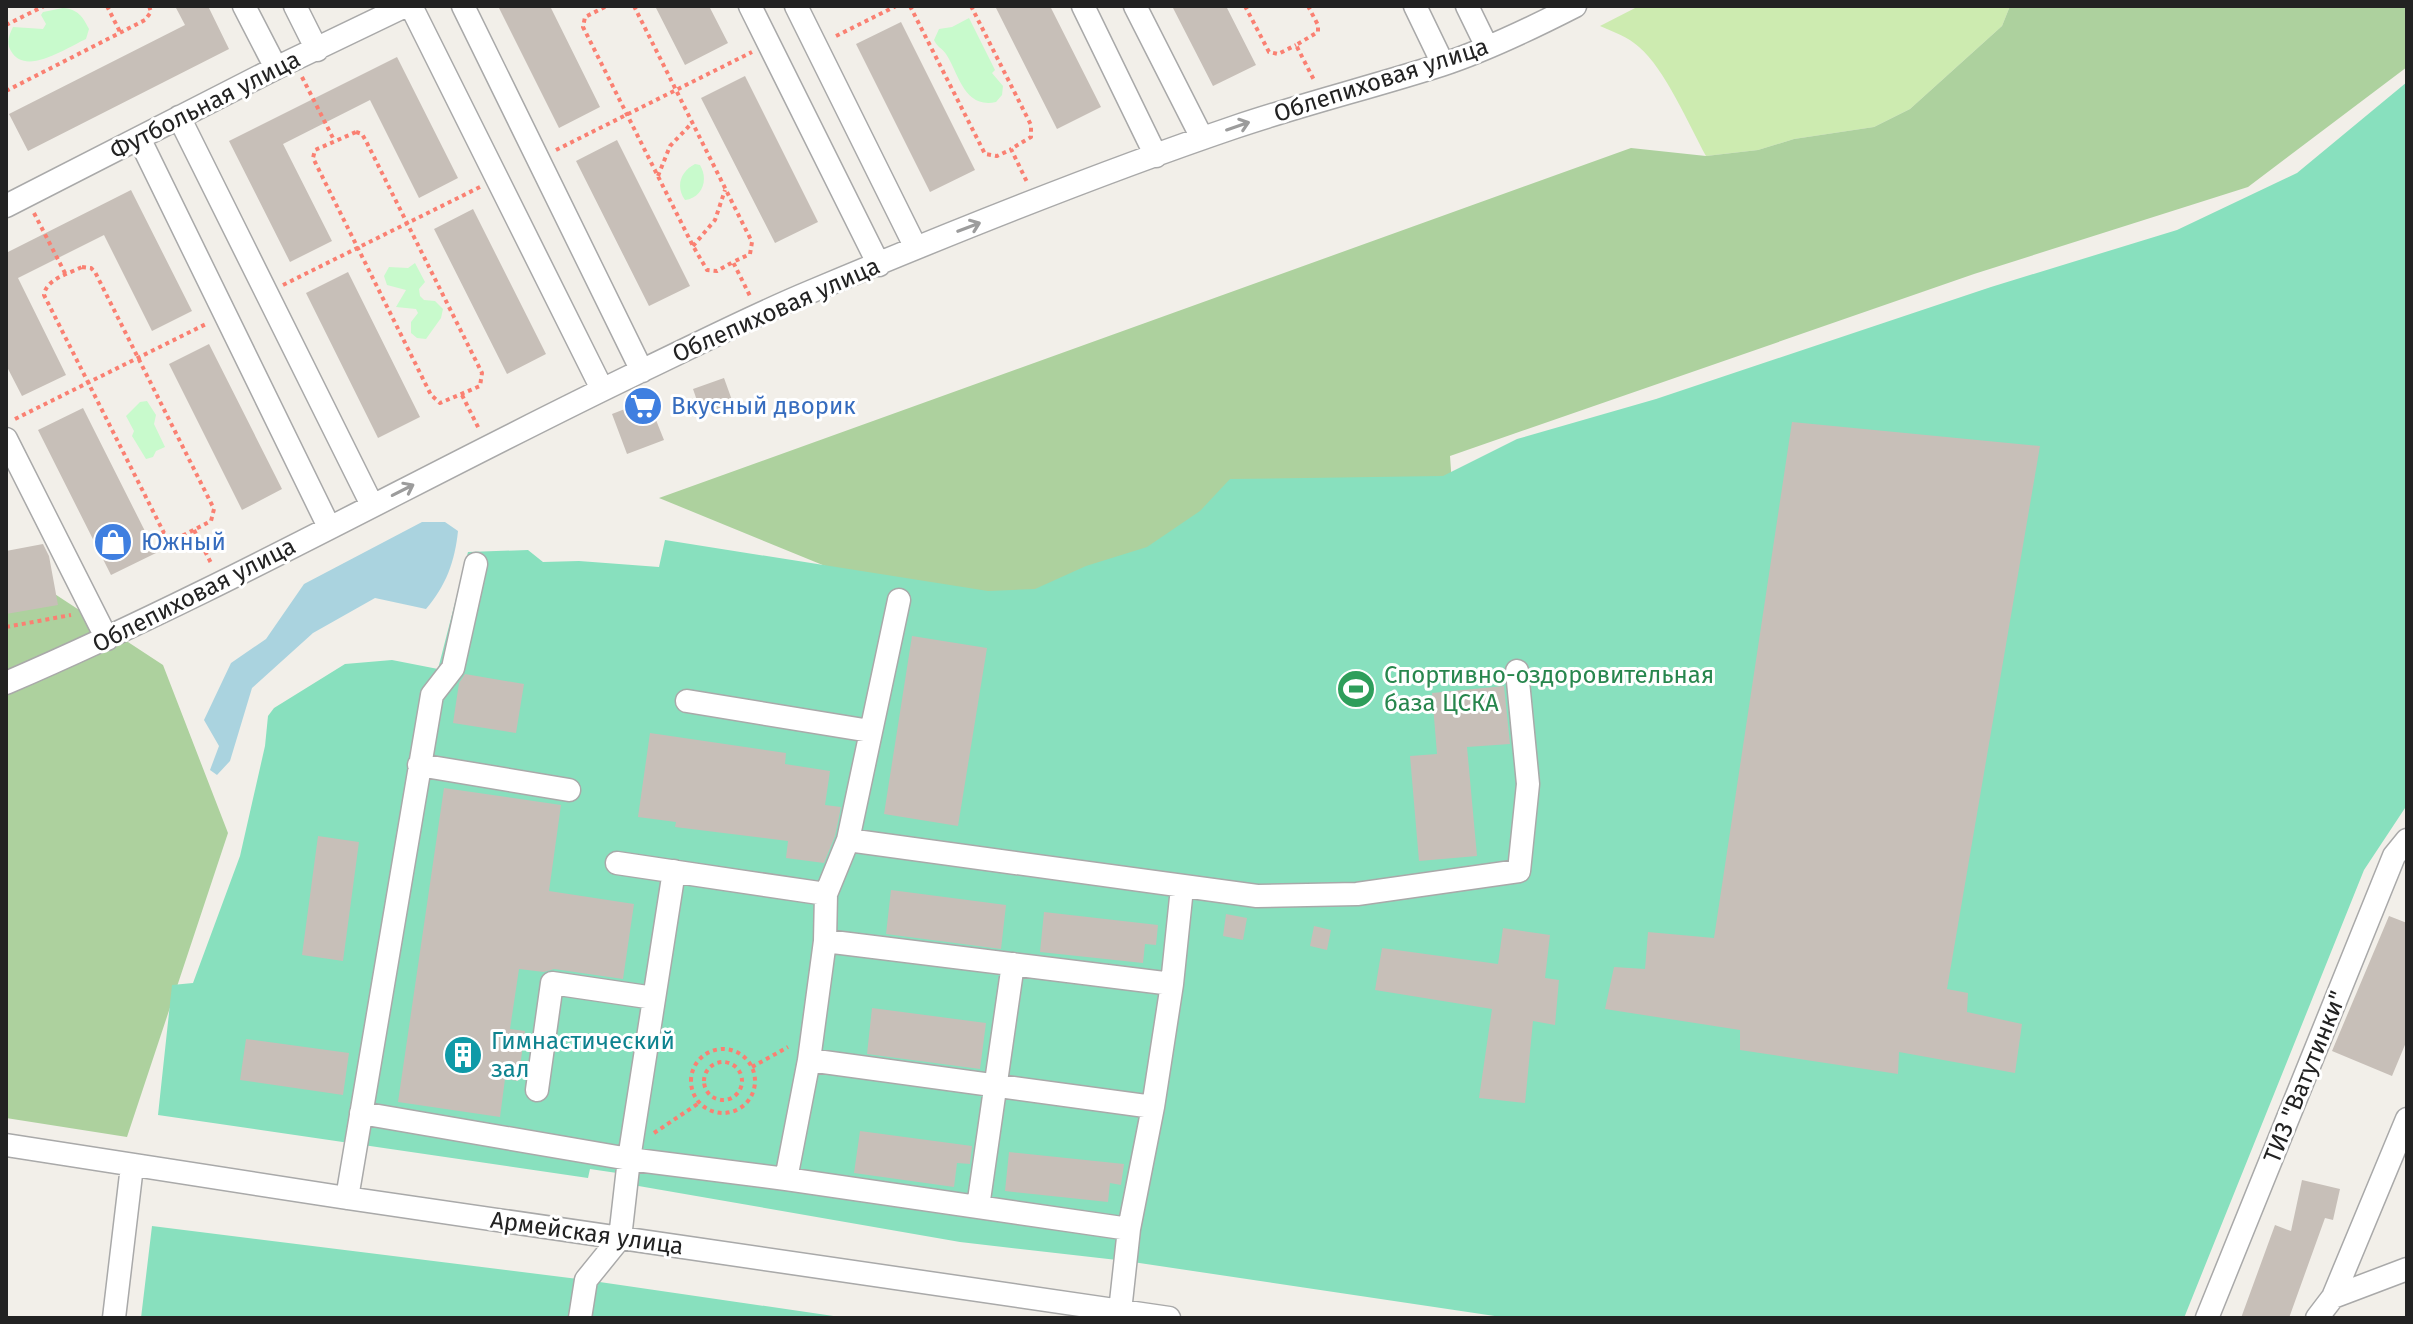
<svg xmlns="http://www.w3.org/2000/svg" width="2413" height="1324" font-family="'Fira Sans',sans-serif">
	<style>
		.grass { fill: #cdebb0 }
		.forest { fill: #add19e }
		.park { fill: #c8facc }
		.pitch { fill: #88e0be }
		.water { fill: #aad3df }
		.building { fill: #c7bfb8 }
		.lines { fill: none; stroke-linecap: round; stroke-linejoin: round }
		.minor-casing { stroke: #a9a9a9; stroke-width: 25 }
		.path { stroke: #fa8072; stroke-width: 4; stroke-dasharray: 4 4; stroke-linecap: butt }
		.minor { stroke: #fff; stroke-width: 22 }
		.oneway { stroke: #9c9c9c }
		.labels { text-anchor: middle; stroke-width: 6; stroke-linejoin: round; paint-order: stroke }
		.street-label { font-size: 24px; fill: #222; stroke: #fff }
		.shop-label { font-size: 24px; fill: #366cbe; stroke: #fff; text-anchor: start }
		.leisure-label { font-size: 24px; fill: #27864d; stroke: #fff; text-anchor: start }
		.culture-label { font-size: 24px; fill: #0d838f; stroke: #fff; text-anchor: start }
	</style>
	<rect width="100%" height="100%" fill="#f2efe9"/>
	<path class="grass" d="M 1639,6 L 2010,6 L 2002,26 L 1910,109 L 1874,127 L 1794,139 L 1758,150 L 1706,156 C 1689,125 1665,69 1639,47 C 1628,37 1614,32 1600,26 Z"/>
	<path class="forest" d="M 2010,6 L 2407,6 L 2407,67 L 2248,187 L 1974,274 L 1450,456 L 1462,627 L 1088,624 L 857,579 L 659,498 L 1631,148 L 1706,156 L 1758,150 L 1794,139 L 1874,127 L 1910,109 L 2002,26 Z
		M 6,562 L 163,665 L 228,833 L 127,1137 L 6,1118 Z"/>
	<path class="park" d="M 63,8 C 78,9 83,17 89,29 L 86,39 C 68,47 25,77 11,51 C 6,43 9,35 13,27 L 43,29 L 46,24 L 41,15 L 43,12 Z
		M 969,18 L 995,70 L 992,73 L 1003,86 L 1002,95 L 996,102 C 964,109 959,74 946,54 C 942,48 937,47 934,40 L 939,29 L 952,27 Z
		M 695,164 L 700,165 C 709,180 702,198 685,200 C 675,186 681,171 695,164 Z
		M 415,263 L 425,282 L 419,289 L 420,296 L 424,300 L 435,301 L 443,309 L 441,318 L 426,339 L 417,338 L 411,333 L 411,322 L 418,313 L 416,309 L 396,307 L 406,290 L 387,285 L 384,276 L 389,267 L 408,268 Z
		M 147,401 L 156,415 L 154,424 L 165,447 L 156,451 L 153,457 L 146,459 L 132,436 L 134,431 L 126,416 L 140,402 Z"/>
	<path class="pitch" d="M 2407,82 L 2407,805 L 2364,870 L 2184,1318 L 1508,1318 L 1126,1261 L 960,1242 L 627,1184 L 617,1173 L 590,1169 L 588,1178 L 158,1115 L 172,985 L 193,983 L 240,856 L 265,746 L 268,716 L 274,708 L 345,664 L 392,660 L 438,669 L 468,552 L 528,550 L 543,562 L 579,561 L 659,567 L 665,540 L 988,591 L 1035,589 L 1086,566 L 1147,547 L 1200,511 L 1230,479 L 1443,476 L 1517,439 L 1656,399 L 1991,287 L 2177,230 L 2297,173 Z
		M 152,1226 L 586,1280 L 847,1318 L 141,1318 Z"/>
	<path class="water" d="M 422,522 L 445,522 L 458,531 C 455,561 446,586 426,609 L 375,598 L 313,633 L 252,688 L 230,761 L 217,775 L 210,770 L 219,746 L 204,720 L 231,663 L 266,639 L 304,584 Z"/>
	<path class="building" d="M 175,6 L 208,6 L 229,49 L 28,151 L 9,114 L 185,25 Z
		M 498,6 L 550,6 L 600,107 L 559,128 Z
		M 655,6 L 709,6 L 728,43 L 685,65 Z
		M 995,6 L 1050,6 L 1101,107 L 1057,129 Z
		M 1172,6 L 1226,6 L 1256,65 L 1213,86 Z
		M 901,22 L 975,170 L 930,192 L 856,44 Z
		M 397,57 L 458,178 L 419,198 L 370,100 L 283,144 L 332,241 L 290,262 L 229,141 Z
		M 745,76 L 818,222 L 775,243 L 701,98 Z
		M 617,140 L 690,286 L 649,306 L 576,161 Z
		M 131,190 L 192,311 L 152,331 L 104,235 L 18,278 L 66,375 L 22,396 L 6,365 L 6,253 Z
		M 473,209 L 546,354 L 507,374 L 434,229 Z
		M 348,272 L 420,417 L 378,438 L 306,293 Z
		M 209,344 L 282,489 L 242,510 L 169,364 Z
		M 724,378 L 733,403 L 702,415 L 693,389 Z
		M 648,400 L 664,440 L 627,454 L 612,414 Z
		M 83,408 L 156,553 L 111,575 L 38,430 Z
		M 1792,422 L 2040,446 L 1947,989 L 1968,993 L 1967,1012 L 2022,1024 L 2015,1073 L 1899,1052 L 1898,1074 L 1740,1050 L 1740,1030 L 1605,1009 L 1614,967 L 1645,969 L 1648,932 L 1714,938 Z
		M 43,544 L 49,556 L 58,605 L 6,614 L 6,551 Z
		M 912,636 L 987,648 L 958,826 L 884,814 Z
		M 465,674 L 524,684 L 516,733 L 453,723 L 459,683 Z
		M 1504,686 L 1510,744 L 1467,747 L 1477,856 L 1419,861 L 1410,756 L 1437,754 L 1432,693 Z
		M 650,733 L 786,753 L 785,764 L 830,771 L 825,805 L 841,807 L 835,836 L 824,863 L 786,858 L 788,841 L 675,827 L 676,822 L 638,817 Z
		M 444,788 L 561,805 L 549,891 L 634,904 L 623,979 L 554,969 L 544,972 L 519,969 L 510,1029 L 525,1031 L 518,1081 L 505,1079 L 500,1117 L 398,1102 Z
		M 318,836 L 359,842 L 343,961 L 302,955 Z
		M 891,890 L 1006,905 L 1001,949 L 886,934 Z
		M 1044,912 L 1158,925 L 1156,945 L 1145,944 L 1143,963 L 1040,952 Z
		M 1226,914 L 1247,918 L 1243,940 L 1223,936 Z
		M 2389,916 L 2407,923 L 2407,1040 L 2392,1076 L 2332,1051 Z
		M 1314,926 L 1331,930 L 1327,950 L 1310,946 Z
		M 1503,928 L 1550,935 L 1545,978 L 1559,980 L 1555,1025 L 1533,1021 L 1525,1103 L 1479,1098 L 1492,1009 L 1375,990 L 1382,948 L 1498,964 Z
		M 872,1008 L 986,1023 L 980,1069 L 867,1054 Z
		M 246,1039 L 349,1053 L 343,1095 L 240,1080 Z
		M 860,1131 L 972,1146 L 970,1164 L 957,1163 L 954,1187 L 854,1173 Z
		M 1009,1152 L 1124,1164 L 1121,1185 L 1110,1183 L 1108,1202 L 1005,1191 Z
		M 2302,1180 L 2340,1189 L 2333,1220 L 2325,1218 L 2289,1318 L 2241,1318 L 2275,1225 L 2291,1231 Z"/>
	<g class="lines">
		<defs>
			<path id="minor" d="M 244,6 L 276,68
				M 295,6 L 317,50
				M 411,6 L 602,389
				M 463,6 L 642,371
				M 750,6 L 879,265
				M 796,6 L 916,248
				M 1083,6 L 1156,156
				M 1135,6 L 1202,138
				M 1415,6 L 1443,64
				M 1467,6 L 1487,47
				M 179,117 L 372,505
				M 139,138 L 329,527
				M 6,206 L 276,68 L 405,6
				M 6,439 L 107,639
				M 6,683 C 222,590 427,474 639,372 C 696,345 752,316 810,292 C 950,233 1091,176 1235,127 C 1303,104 1372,87 1441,65 C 1487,50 1532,28 1575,6
				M 687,701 L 870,731
				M 419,765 L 569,790
				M 848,840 L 1257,896 L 1357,894 L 1519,871 L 1528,784 L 1517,671
				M 617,863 L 826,894
				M 825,941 L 1172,984
				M 809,1060 L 1153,1107
				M 537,1090 L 552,983 L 654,998
				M 361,1113 L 629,1159 L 786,1179 L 1129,1229
				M 6,1145 L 347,1198 L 1169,1318
				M 786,1179 L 809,1060 L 825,941 L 826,894 L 848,840 L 899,600
				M 347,1198 L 432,695 L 453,668 L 476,564
				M 978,1207 L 1013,964
				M 2333,1297 L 2407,1269
				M 1120,1311 L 1129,1229 L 1153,1107 L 1172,984 L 1182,888
				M 114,1318 L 132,1166
				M 580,1318 L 586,1280 L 620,1238 L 629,1159 L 674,871
				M 2207,1318 L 2394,856 L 2407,840
				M 2317,1318 L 2333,1297 L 2407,1119"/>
		</defs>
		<use href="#minor" class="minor-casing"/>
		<path class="path" d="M 107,6 L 120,32
			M 634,6 L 752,242 L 750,254 L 733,262 L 750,296
			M 910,6 L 985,154 L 997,156 L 1010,150
			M 971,6 L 1031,125 L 1031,137 L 1011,149 L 1027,182
			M 1245,6 L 1269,52 L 1278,54 L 1296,45
			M 1308,6 L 1318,25 L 1318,32 L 1296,45 L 1315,82
			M 605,7 L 585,17 L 583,27 L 693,246 L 707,270 L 717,271 L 733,262
			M 6,25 L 44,6
			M 836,36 L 896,6
			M 302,77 L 334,140
			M 6,91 L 145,20 L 151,12 L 149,6
			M 356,132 L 362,134 L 366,141 L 482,373 L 480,386 L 440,403 L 431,395 L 313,158 L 315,150 Z
			M 556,150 L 752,52
			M 658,176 L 670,146 L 692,123
			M 34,213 L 66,275
			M 693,246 L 715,220 L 725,190
			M 82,267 L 91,268 L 95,272 L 214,509 L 211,521 L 178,538 L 172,538 L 164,533 L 44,295 C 46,279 68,274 82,267 Z
			M 283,285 L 480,187
			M 462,395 L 479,429
			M 15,419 L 208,323
			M 194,530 L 211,563
			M 6,627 L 71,615
			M691 1081a32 32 0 1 1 64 0a32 32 0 1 1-64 0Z
			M704 1081a19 19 0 1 1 38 0a19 19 0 1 1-38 0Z
			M 752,1067 L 788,1047
			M 654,1133 L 699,1103"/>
		<use href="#minor" class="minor"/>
	</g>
	<defs><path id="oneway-shaft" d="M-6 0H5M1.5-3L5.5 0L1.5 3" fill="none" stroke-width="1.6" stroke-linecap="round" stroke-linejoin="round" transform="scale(2)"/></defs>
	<g class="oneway">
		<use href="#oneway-shaft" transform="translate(1238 126) rotate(-19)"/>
		<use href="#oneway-shaft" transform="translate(969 227) rotate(-21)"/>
		<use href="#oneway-shaft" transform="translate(403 490) rotate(-27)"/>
	</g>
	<defs>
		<symbol id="supermarket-disc" viewBox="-11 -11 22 22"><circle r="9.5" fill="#3f7fe0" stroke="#fff"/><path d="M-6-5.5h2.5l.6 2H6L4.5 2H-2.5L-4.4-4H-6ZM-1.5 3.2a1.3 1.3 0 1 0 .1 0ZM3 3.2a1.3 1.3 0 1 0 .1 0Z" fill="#fff"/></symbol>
		<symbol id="shop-disc" viewBox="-11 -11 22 22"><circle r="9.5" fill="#3f7fe0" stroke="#fff"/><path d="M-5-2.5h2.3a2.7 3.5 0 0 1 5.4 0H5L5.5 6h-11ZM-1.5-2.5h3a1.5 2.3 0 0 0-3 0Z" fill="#fff"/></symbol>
		<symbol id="stadium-disc" viewBox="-11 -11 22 22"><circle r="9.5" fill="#2e9e5b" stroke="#fff"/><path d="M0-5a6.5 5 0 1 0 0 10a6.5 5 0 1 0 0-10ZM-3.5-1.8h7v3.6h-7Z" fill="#fff"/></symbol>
		<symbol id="building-disc" viewBox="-11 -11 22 22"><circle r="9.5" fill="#0f9aa8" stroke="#fff"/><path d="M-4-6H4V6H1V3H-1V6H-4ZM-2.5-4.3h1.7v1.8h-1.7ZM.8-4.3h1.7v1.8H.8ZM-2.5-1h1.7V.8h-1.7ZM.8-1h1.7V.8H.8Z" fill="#fff"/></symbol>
	</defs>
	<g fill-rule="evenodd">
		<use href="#supermarket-disc" x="621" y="384" width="44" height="44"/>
		<use href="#shop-disc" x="91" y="520" width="44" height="44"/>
		<use href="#stadium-disc" x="1334" y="667" width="44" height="44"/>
		<use href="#building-disc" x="441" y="1033" width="44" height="44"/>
	</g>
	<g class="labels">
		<g class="street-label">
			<text transform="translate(1381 80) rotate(-18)" y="8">Облепиховая улица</text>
			<text transform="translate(205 105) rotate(-27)" y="8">Футбольная улица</text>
			<text transform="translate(776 310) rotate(-24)" y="8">Облепиховая улица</text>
			<text transform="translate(194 595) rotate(-27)" y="8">Облепиховая улица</text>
			<text transform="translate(2305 1077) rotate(-68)" y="8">ТИЗ "Ватутинки"</text>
			<text transform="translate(587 1233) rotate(8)" y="8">Армейская улица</text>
		</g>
		<g class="shop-label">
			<text x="671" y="414">Вкусный дворик</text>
			<text x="141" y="550">Южный</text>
		</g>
		<g class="leisure-label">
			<text x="1384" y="683">Спортивно-оздоровительная<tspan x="1384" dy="28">база ЦСКА</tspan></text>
		</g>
		<g class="culture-label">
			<text x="491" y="1049">Гимнастический<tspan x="491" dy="28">зал</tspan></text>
		</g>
	</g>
	<rect width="2413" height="1324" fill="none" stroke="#222222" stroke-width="16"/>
</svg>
